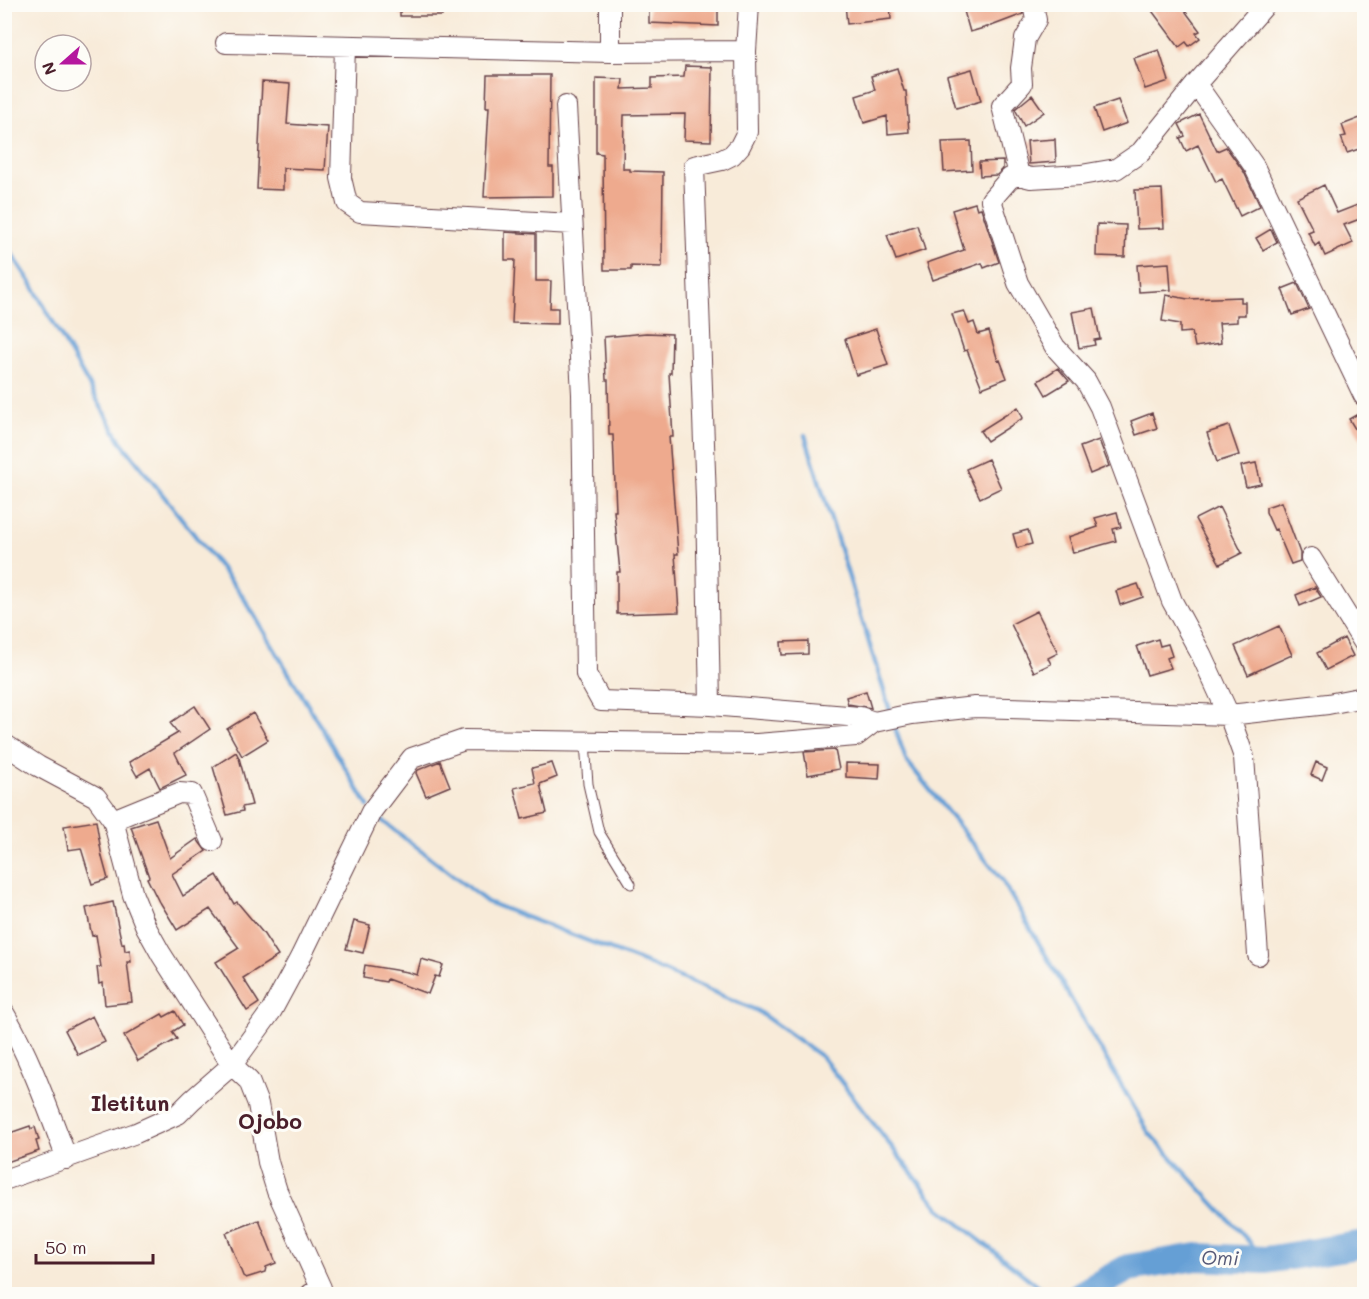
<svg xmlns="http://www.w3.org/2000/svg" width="1369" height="1299" font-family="Mali,sans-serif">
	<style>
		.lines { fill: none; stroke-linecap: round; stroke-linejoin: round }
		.stream { stroke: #659fd5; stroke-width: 4.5 }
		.river { stroke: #659fd5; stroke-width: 28 }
		.building { fill: #eeaa8e }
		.lane-casing { stroke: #643e45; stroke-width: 11 }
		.street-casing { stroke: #643e45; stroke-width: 22 }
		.lane { stroke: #fff; stroke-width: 9 }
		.street { stroke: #fff; stroke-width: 20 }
		.labels { text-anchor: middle; stroke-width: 6; stroke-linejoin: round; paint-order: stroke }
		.water-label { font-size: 20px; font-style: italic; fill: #565977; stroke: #fdfcf7 }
		.quarter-label { font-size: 21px; font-weight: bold; fill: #4a1f2b; stroke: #fdfcf7 }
	</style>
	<rect width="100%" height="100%" fill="#fdfcf7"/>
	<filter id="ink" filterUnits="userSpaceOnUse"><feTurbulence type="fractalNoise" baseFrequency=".0167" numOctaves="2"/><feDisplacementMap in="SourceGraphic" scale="12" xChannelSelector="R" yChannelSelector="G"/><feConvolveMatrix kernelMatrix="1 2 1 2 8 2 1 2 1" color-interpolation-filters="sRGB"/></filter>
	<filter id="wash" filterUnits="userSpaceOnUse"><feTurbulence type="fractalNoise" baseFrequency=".008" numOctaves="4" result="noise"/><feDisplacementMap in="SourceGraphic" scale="24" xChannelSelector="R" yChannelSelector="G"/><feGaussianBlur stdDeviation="1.35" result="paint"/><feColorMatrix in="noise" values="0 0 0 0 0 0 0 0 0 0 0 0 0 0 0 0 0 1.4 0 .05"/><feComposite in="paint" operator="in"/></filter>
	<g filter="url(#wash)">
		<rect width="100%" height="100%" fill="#f8ebd9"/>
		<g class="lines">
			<path class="stream" d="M 4,242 L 31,283 L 121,442 L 242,595 L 368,806
				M 805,435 L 891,714
				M 893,722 L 906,760 L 1002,880 L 1149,1133 L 1266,1260
				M 375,815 L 487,902 L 643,962 L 756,1010 L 822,1057 L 939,1208 L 1048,1294"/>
			<path class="river" d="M 1082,1294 L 1128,1268 L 1197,1257 L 1266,1260 L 1364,1244"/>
		</g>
		<g id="blocks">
			<path class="building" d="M 400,4 L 442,4 L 442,16 L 400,16 Z
				M 649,4 L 711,4 L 711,9 L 718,9 L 718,26 L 649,23 Z
				M 845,4 L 890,4 L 891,19 L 847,24 Z
				M 962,4 L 1021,4 L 1023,14 L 994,25 L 970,32 Z
				M 1147,4 L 1180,4 L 1200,31 L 1196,33 L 1200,38 L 1189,46 L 1186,42 L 1179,47 Z
				M 1159,50 L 1169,81 L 1145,89 L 1134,58 Z
				M 685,66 L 712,67 L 711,141 L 684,140 L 685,114 L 624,115 L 623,169 L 630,169 L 630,171 L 663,172 L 662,267 L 631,266 L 631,270 L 604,270 L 603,154 L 596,153 L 596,78 L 623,79 L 622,89 L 652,88 L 652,78 L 684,77 Z
				M 897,68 L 904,91 L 906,91 L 909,132 L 888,134 L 887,116 L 864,123 L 856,96 L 875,90 L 871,76 Z
				M 972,69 L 981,101 L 956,108 L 947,76 Z
				M 487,75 L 550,75 L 549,167 L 553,167 L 553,196 L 484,197 L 489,107 L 486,107 Z
				M 262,82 L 290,84 L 287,124 L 328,127 L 325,170 L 283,168 L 283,190 L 257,189 Z
				M 1032,95 L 1044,112 L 1024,126 L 1015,109 Z
				M 1118,100 L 1127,123 L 1102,132 L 1094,108 Z
				M 1199,114 L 1217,151 L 1226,147 L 1244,172 L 1260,206 L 1240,216 L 1222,179 L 1216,182 L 1198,145 L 1186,151 L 1180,138 L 1185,136 L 1179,124 Z
				M 1365,116 L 1365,147 L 1347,153 L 1341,137 L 1346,136 L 1342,125 Z
				M 1055,139 L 1056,162 L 1029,164 L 1027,141 Z
				M 971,141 L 972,170 L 944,172 L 942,142 Z
				M 1003,161 L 1003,169 L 997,175 L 980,176 L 979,162 Z
				M 1324,185 L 1337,213 L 1365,202 L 1365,217 L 1344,225 L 1353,243 L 1325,256 L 1319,243 L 1315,246 L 1308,232 L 1313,230 L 1297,198 Z
				M 1162,189 L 1164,228 L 1137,229 L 1135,190 Z
				M 975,203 L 977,209 L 981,208 L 999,262 L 984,268 L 982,263 L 933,280 L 927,263 L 964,250 L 952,210 Z
				M 1097,224 L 1126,225 L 1125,257 L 1096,256 Z
				M 917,225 L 925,250 L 896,260 L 887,235 Z
				M 1271,229 L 1277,242 L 1263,250 L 1256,238 Z
				M 505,232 L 536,234 L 536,281 L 551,281 L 550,308 L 558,308 L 558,324 L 512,323 L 515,260 L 505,260 Z
				M 1169,263 L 1171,290 L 1139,292 L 1137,265 Z
				M 1297,283 L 1309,309 L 1292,315 L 1282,289 Z
				M 1166,295 L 1188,299 L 1241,297 L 1241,302 L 1245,302 L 1245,315 L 1237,315 L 1237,322 L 1219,323 L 1221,343 L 1195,347 L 1192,332 L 1180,333 L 1180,324 L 1162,321 Z
				M 1094,308 L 1100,339 L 1094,340 L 1095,345 L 1079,348 L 1072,312 Z
				M 964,311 L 969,324 L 974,322 L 978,334 L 989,331 L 998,361 L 1000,360 L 1007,378 L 982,388 L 967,350 L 964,351 L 952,314 Z
				M 876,329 L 888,365 L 856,375 L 845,339 Z
				M 646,333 L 672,334 L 671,373 L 669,373 L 673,437 L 669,437 L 678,554 L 675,554 L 679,612 L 617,614 L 617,572 L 620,572 L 614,511 L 616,511 L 613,435 L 609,435 L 608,380 L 606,380 L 604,337 Z
				M 1058,368 L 1069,381 L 1046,395 L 1038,381 Z
				M 1018,407 L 1023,418 L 987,441 L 980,431 Z
				M 1365,410 L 1365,445 L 1349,419 Z
				M 1152,413 L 1157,428 L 1136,435 L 1131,421 Z
				M 1229,426 L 1239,455 L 1217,462 L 1207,433 Z
				M 1099,440 L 1109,466 L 1090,474 L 1080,447 Z
				M 988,459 L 1001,488 L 980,498 L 966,469 Z
				M 1256,463 L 1261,484 L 1246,487 L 1241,466 Z
				M 1281,502 L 1300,553 L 1300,561 L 1291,564 L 1276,529 L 1274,530 L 1266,512 L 1266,507 Z
				M 1219,507 L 1242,553 L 1220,564 L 1195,519 Z
				M 1117,512 L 1121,527 L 1113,529 L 1116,541 L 1073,553 L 1068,537 L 1098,527 L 1095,518 Z
				M 1028,530 L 1032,544 L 1017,548 L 1013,534 Z
				M 1138,584 L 1143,597 L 1120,605 L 1116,591 Z
				M 1315,587 L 1321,597 L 1300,606 L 1296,595 Z
				M 1037,611 L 1058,653 L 1048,658 L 1051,664 L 1034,672 L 1011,624 Z
				M 1279,626 L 1292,655 L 1248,675 L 1235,646 Z
				M 1344,638 L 1353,656 L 1326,670 L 1317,653 Z
				M 1158,639 L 1160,646 L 1168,644 L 1172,656 L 1167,658 L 1171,668 L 1147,675 L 1137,646 Z
				M 808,641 L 808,654 L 782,655 L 781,642 Z
				M 866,691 L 871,708 L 848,704 L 846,697 Z
				M 195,706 L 210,729 L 175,753 L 186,775 L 160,788 L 150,768 L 137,776 L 129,762 L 178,733 L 170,723 Z
				M 253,713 L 268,740 L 242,756 L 227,729 Z
				M 835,750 L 839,769 L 808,775 L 804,752 Z
				M 236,752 L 239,758 L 252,805 L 242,807 L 243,811 L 227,815 L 213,767 Z
				M 440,761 L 450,786 L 426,796 L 416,773 L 418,770 Z
				M 1316,762 L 1327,767 L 1322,780 L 1311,775 Z
				M 552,763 L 557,777 L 540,784 L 547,813 L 522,819 L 514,788 L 535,783 L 532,768 Z
				M 846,763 L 880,764 L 879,779 L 846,777 Z
				M 156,819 L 170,858 L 197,839 L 206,851 L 172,874 L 183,896 L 217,875 L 234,904 L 237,902 L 263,933 L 278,956 L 243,978 L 259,1003 L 247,1011 L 216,962 L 239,948 L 210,909 L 177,930 L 160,902 L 159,902 L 147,878 L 149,877 L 131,827 Z
				M 96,821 L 102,857 L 108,879 L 92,884 L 81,848 L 68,850 L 64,826 Z
				M 113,902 L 122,944 L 124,943 L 125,951 L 130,950 L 131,962 L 127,962 L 132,1002 L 105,1005 L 103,983 L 99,984 L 97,967 L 101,967 L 96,935 L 92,936 L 86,908 Z
				M 354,921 L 370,925 L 363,953 L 346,949 Z
				M 421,959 L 443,965 L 439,977 L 435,976 L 428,994 L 387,979 L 386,982 L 363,978 L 365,965 L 407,972 L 417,975 Z
				M 175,1011 L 183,1025 L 172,1032 L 177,1039 L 138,1061 L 124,1036 L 162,1014 L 164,1017 Z
				M 92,1016 L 105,1042 L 78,1055 L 65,1030 Z
				M 30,1126 L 31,1129 L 35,1127 L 39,1140 L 36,1141 L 39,1151 L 4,1163 L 4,1135 Z
				M 259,1220 L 276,1263 L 266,1267 L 265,1272 L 246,1278 L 243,1276 L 226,1233 Z"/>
		</g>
	</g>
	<g filter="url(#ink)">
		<use href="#blocks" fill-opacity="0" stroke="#643e45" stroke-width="1.5"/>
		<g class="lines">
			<defs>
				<path id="lane" d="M 585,742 L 588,784 L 599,832 L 631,884"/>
				<path id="street" d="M 226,43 L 610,52 L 746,51
					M 345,46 L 341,178 L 347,203 L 360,212 L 572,224
					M 610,52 L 610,4
					M 1196,84 L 1254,166 L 1364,396
					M 566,106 L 582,394 L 586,674 L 601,701 L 710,705 L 860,717 L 874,722 L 912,714 L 975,707 L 1229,715 L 1328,704 L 1364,697
					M 1019,175 L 1002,106 L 1022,84 L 1021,68 L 1025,39 L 1036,20 L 1033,4
					M 1311,558 L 1364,643
					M 710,705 L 706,499 L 694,166 L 722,160 L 732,155 L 740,146 L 747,132 L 746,51 L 749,4
					M 4,744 L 38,766 L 96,797 L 113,820 L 133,895 L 146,927 L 161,954 L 232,1065 L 249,1081 L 258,1104 L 268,1162 L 277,1191 L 321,1288 L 311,1294
					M 113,820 L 179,793 L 192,794 L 212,841
					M 1258,955 L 1244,757 L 1229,715 L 1201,654 L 1172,601 L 1100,407 L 1086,381 L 1055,347 L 1018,283 L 991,200 L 1010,178 L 1019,175 L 1031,178 L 1081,175 L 1116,169 L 1141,152 L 1196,84 L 1266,4
					M 4,1013 C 31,1059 48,1109 67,1159
					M 4,1180 L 136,1133 L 178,1114 L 192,1100 L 232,1065 L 272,1010 L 300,958 L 371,812 L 412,758 L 464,740 L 757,744 L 856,736 L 874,722"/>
			</defs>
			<use href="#lane" class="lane-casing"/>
			<use href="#street" class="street-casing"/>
			<use href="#lane" class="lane"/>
			<use href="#street" class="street"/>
		</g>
	</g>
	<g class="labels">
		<g class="water-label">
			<text transform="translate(1220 1258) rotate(1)" y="7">Omi</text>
		</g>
		<g class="quarter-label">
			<text x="130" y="1111">Iletitun</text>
			<text x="270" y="1129">Ojobo</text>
		</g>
	</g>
	<rect width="1369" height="1299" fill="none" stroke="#fdfcf7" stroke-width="24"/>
	<g transform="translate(63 63) rotate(249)"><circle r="28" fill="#fdfcf7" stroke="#b5a4a5" stroke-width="1.5"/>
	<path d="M0-4.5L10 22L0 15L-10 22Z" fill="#b5179e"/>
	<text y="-9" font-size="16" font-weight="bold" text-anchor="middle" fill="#4a1f2b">N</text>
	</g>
	<path d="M36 1254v9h117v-9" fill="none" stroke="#4a1f2b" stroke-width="3"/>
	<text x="45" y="1254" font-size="18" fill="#4a1f2b" stroke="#fdfcf7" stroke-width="4.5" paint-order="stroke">50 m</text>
</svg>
